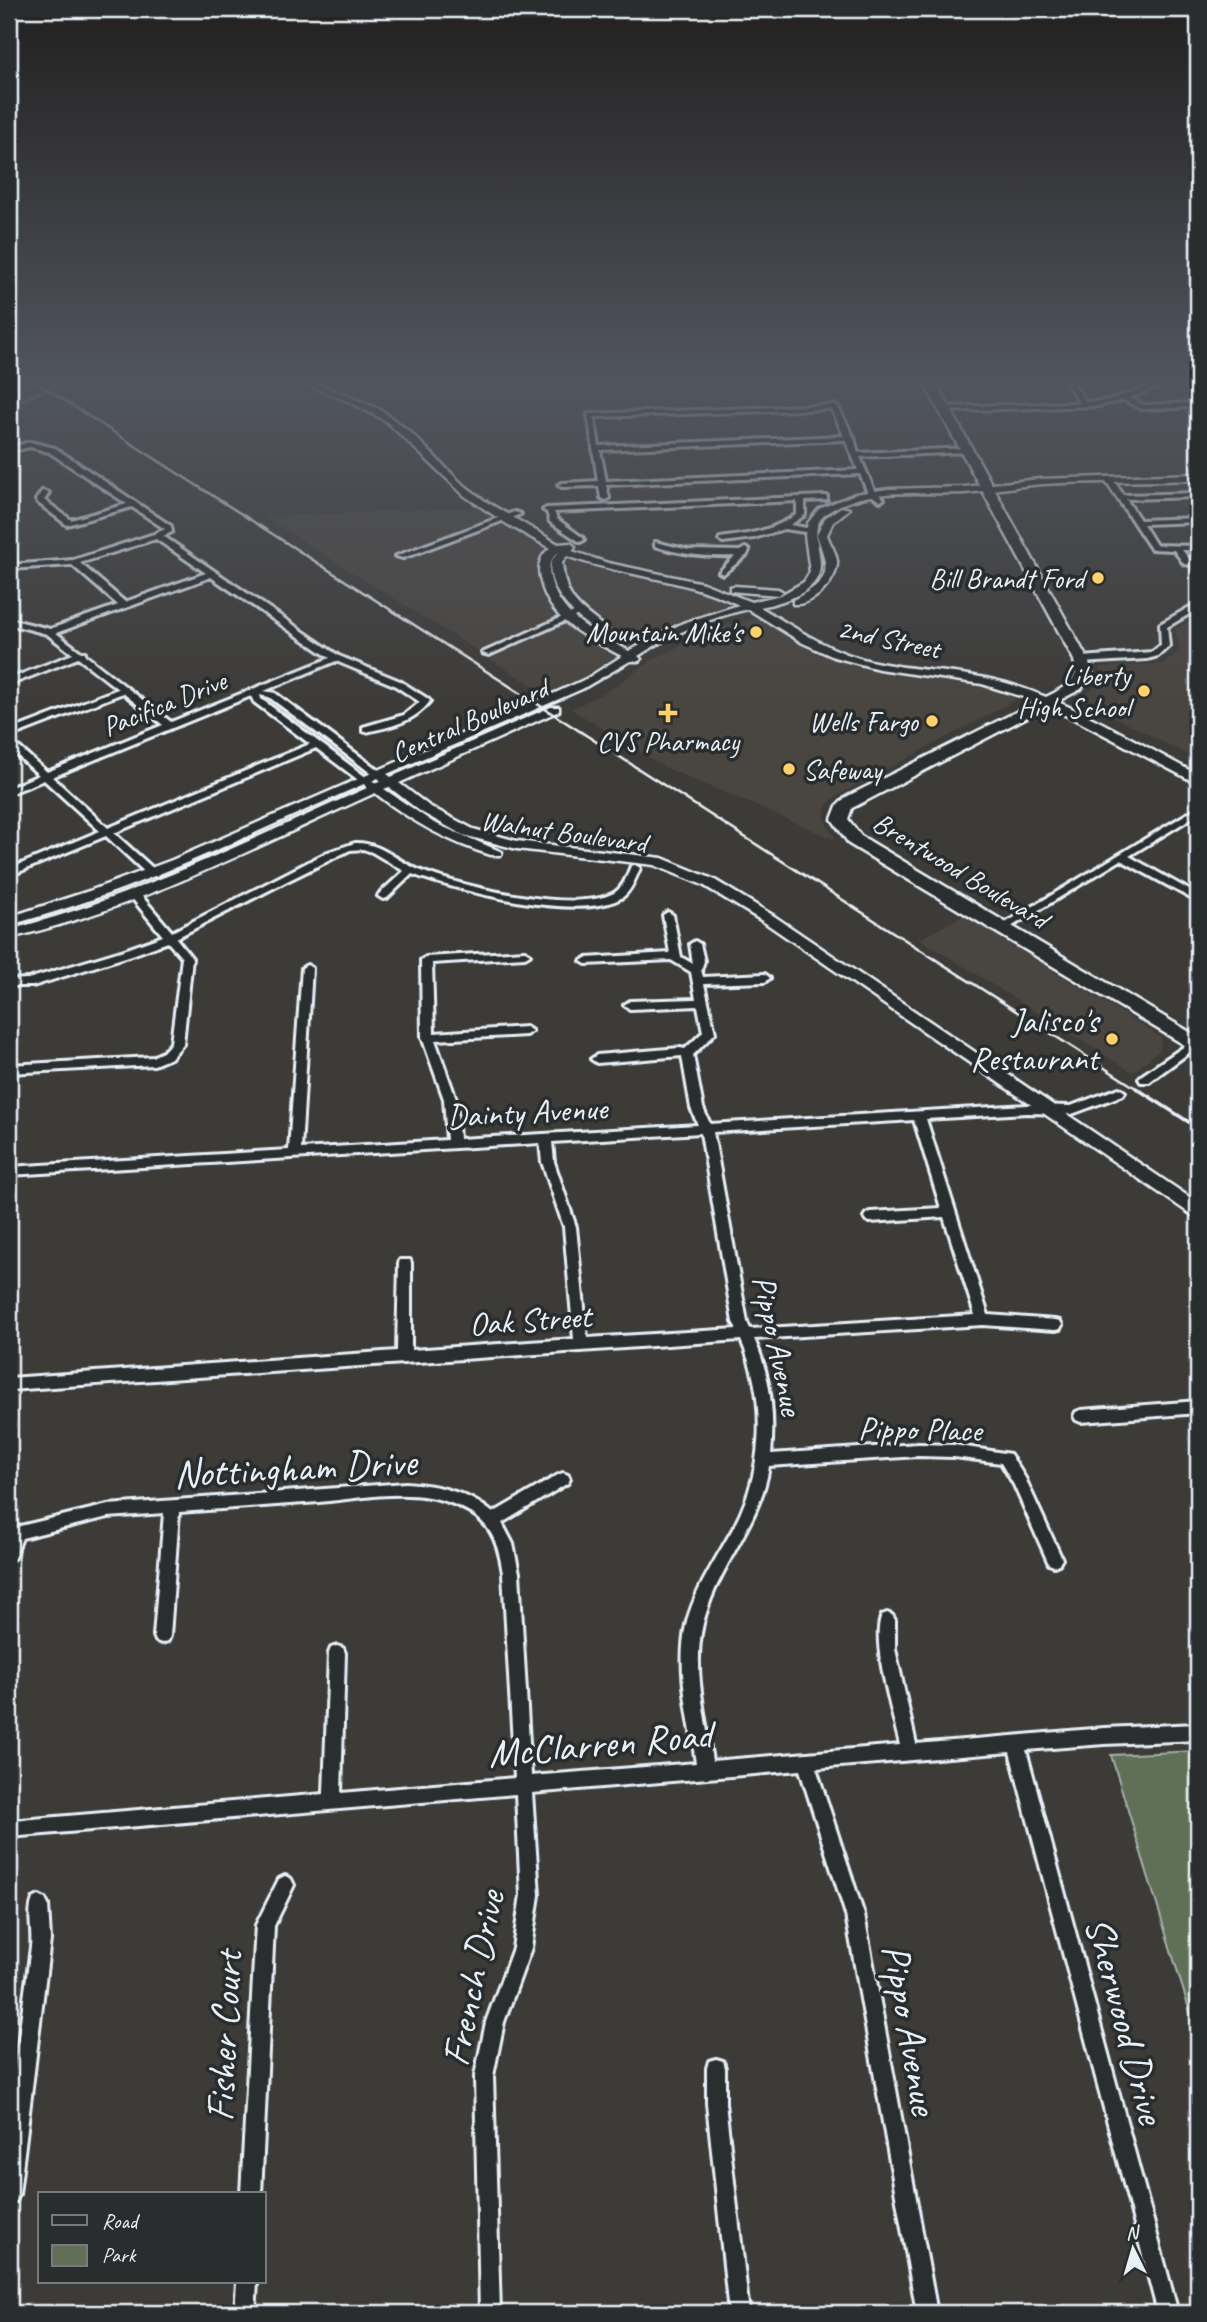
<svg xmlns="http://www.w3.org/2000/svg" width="1207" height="2322" font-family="Caveat,sans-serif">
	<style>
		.built { fill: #4a453f }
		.green { fill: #616f57; stroke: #a4b0a8; stroke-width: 2 }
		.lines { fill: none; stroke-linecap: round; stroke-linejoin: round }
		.stream { stroke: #8b9da8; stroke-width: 2.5 }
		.minor-casing { stroke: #e8f1f8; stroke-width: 6 }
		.tertiary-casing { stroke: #e8f1f8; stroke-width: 5 }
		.primary-casing { stroke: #e8f1f8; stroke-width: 5 }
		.minor { fill: #2a2d2e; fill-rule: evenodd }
		.tertiary { fill: #2a2d2e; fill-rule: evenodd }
		.primary { fill: #2a2d2e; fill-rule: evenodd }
		.rail-far1 { stroke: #e8f1f8; stroke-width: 2.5 }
		.rail { stroke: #e8f1f8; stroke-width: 3.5 }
		.poi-dot { fill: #ffd166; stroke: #2a2d2e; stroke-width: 2.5 }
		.labels { text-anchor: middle; stroke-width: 7; stroke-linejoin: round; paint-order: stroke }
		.far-poi-label { font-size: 28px; fill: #e8f1f8; stroke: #2a2d2e; text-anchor: end }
		.far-street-label { font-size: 28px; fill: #e8f1f8; stroke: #2a2d2e }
		.poi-label { font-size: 33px; fill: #e8f1f8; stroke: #2a2d2e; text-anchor: end }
		.street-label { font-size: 33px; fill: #e8f1f8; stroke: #2a2d2e }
		.near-street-label { font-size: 40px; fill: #e8f1f8; stroke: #2a2d2e }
	</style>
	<rect width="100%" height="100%" fill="#3d3b38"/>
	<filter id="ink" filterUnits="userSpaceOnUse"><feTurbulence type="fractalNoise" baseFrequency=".0143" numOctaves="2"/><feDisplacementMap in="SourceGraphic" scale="14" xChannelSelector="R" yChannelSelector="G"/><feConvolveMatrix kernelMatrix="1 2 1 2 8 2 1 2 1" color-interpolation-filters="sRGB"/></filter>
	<g filter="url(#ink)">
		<path class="built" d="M 937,381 L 1063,381 L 1079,403 L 952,408 Z
			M 478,507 L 542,547 L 589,565 L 713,593 L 728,600 L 728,605 L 678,622 L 640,639 L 583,678 L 546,694 L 264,517 Z
			M 1198,617 L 1198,760 L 1079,699 L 1100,683 L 1100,667 L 1163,664 L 1180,650 L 1175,629 Z
			M 753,618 L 763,620 L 793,641 L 814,652 L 845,663 L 983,685 L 1015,695 L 1016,700 L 835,797 L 825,808 L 824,819 L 836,840 L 664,767 L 571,709 L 611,689 L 655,658 L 725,625 Z
			M 964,915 L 1161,1037 L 1161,1048 L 1133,1073 L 920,939 Z"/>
		<path class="green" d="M 1198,1751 L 1198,2038 L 1111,1755 Z"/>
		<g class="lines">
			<path class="stream" d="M 9,406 L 65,381"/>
			<defs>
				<path id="minor" d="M 1065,381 L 1071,381 L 1086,402 C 1099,402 1112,400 1125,395 C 1140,390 1156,381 1172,381 L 1130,398 L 1143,405 L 1198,403 L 1198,407 L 1142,409 L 1123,400 L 1098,406 L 944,411 L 941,409 L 944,407 L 1080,403 Z
					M 1191,381 L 1197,381 L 1198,388 L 1196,387 Z
					M 835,405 L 838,407 L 854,438 L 858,453 L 967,448 L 971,450 L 967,452 L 860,457 L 874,490 L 884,499 L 880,501 L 868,493 L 860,474 L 606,485 L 609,498 L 605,500 L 601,498 L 599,486 L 562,487 L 558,485 L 562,483 L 598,481 L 588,414 ZM 832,409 L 844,436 L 599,446 L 594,417 ZM 846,440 L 858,470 L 606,481 L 600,450 Z
					M 30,442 L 55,448 L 171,526 L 172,532 L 163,536 L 339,656 L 400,681 L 428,699 L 430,701 C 415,722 390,727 366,732 L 363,731 L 363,727 L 404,715 L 420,702 L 394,685 L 336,661 L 264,691 L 275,693 L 381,772 L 381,776 L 375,776 L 269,697 L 260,695 L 261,699 L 367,778 L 367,782 L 361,782 L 316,748 L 114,833 L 157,872 L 157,876 L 149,876 L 106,836 L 9,876 L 9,869 L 100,831 L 44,780 L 9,794 L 9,788 L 39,775 L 9,748 L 9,740 L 12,741 L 47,772 L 163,725 L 123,693 L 9,737 L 9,731 L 118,689 L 78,658 L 9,685 L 9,679 L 73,654 L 47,634 L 9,624 L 9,619 L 50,629 L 118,605 L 72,565 L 9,569 L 9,565 L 73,560 L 154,534 L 165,529 L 132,507 L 67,525 L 37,502 L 36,500 L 42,491 L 49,493 L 44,500 L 71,520 L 127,504 L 49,452 L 30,447 L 9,452 L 9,448 ZM 156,539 L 206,573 L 125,602 L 80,563 ZM 211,577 L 330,658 L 171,722 L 85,655 L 85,652 L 81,652 L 56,633 ZM 251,696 L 254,702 L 310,744 L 108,828 L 52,777 Z
					M 1107,479 L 1113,479 L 1123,495 L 1198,493 L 1198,497 L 1126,499 L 1140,520 L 1198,518 L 1198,522 L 1143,524 L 1156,545 L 1198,546 L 1198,550 L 1182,550 L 1190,560 L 1198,562 L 1198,566 L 1184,564 L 1174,550 L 1151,549 L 1106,481 Z
					M 824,496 L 827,496 L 827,500 L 805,501 L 805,515 L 790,525 L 812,529 L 812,533 L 784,529 L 754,538 L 723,542 L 719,540 L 720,538 C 749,534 773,531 797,514 L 797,501 L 554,512 L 557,519 L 583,538 L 584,540 L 580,542 L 550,522 L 547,512 L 543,510 L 547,508 Z
					M 514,512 L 521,514 L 403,558 L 396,556 Z
					M 655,542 L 689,550 L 740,551 L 745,548 L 749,550 L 747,555 L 723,574 L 719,572 L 735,556 C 707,557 681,555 655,546 Z
					M 1195,604 L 1198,604 L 1198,609 L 1167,627 L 1169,646 L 1158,656 L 1147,659 L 1081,663 L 1077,660 L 1081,657 L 1152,652 L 1161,645 L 1160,624 Z
					M 576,611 L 583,613 L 489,655 L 482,653 Z
					M 1198,807 L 1198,814 L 1129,856 L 1198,895 L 1198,902 L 1121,860 L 1006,930 L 998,930 L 997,928 Z
					M 355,843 C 380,842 397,861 419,870 C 459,886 576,914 614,893 C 624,887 627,875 631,866 L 635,865 L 640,868 C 636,877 632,889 624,896 C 585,924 455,890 412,874 L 387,898 L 383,899 L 378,896 L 379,894 L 404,871 L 372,852 L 363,849 L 350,850 L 289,880 L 176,938 L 192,958 L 183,1044 L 171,1058 L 154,1065 L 9,1073 L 9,1065 L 152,1057 L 163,1052 L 171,1043 L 182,958 L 168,942 L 132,955 L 33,986 L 9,986 L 9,980 L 28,979 L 124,950 L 163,936 L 131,897 L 131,893 L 139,893 L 172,932 L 328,852 Z
					M 668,912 L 673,915 L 681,957 L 693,964 L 690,944 L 695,941 L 700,944 L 704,961 L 701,970 L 703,977 L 765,974 L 770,978 L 765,982 L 704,984 L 715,1033 L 693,1055 L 703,1108 L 710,1124 L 1027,1105 L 1071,1106 L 1119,1088 L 1125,1092 L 1123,1095 L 1072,1114 L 1027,1113 L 926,1119 L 988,1315 L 1055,1320 L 1060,1321 L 1062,1325 L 1060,1329 L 1055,1330 L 983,1325 L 754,1339 C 770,1374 775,1415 771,1454 L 918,1444 L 954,1445 L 1010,1454 L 1025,1478 L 1062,1559 L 1059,1564 L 1054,1566 L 1049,1564 L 1014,1485 L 1001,1463 L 954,1457 L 918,1456 L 769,1466 C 761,1521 722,1561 706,1613 C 690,1661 705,1713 712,1761 L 900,1745 C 894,1717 870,1640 882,1615 L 887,1613 L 892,1615 L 895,1620 L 895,1649 L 916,1744 L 1104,1728 L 1198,1724 L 1198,1740 L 1104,1744 L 1026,1750 L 1178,2313 L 1158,2313 L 1010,1752 L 816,1768 L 864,1915 L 937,2313 L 917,2313 L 846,1915 L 800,1770 L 532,1793 L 539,1895 L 531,1948 L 504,2022 L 493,2076 L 500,2313 L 480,2313 L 475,2076 L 486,2022 L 513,1948 L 521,1895 L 516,1794 L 9,1837 L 9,1821 L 324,1794 L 329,1653 L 331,1648 L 337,1646 L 343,1648 L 345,1653 L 341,1793 L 515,1778 L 503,1573 C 498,1540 490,1520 458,1506 C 416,1486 363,1498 319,1502 C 272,1505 226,1509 179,1512 L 170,1636 L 168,1641 L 162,1643 L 156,1641 L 154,1636 L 164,1513 L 108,1517 L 22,1538 L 14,1558 L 9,1560 L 9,1535 L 12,1528 L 108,1505 L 406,1483 C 438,1485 468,1492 493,1513 L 558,1475 L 563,1473 L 568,1475 L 570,1479 L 568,1483 L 502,1523 L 513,1544 L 519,1573 L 531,1776 L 696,1763 C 690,1718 676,1670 686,1625 C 695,1589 717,1558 735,1525 C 764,1469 767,1398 741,1340 L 9,1390 L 9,1378 L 397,1351 L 399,1263 L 400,1260 L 410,1260 L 411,1263 L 411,1350 L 574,1339 L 564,1227 L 542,1162 L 540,1143 L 9,1175 L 9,1167 L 289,1150 L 302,968 L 307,965 L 312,968 L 301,1149 L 447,1140 L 444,1099 L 422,1037 L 421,960 L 426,957 L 525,951 L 530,954 L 525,957 L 432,963 L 434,1033 L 526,1027 L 532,1031 L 526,1035 L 435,1040 L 456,1099 L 459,1139 L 698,1125 L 691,1108 L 682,1056 L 597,1063 L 591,1059 L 597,1055 L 680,1048 L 685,1049 L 703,1032 L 698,1006 L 630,1009 L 624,1005 L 630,1001 L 696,999 L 691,972 L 671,960 L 586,964 L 581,961 L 586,958 L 670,953 L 663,915 ZM 914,1120 L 941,1208 L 870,1212 L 866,1214 L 864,1217 L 866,1220 L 870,1222 L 944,1217 L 975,1315 L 750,1329 L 747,1322 L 713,1132 ZM 701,1133 L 733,1322 L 737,1329 L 587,1338 L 576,1227 L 554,1162 L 552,1142 Z
					M 1198,1037 L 1198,1046 L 1149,1082 L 1141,1082 L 1139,1079 L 1141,1076 Z
					M 1198,1401 L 1198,1413 L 1081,1422 L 1076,1420 L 1074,1416 L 1076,1412 L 1081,1410 Z
					M 285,1876 L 291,1879 L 294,1885 L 274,1926 L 261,2194 L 241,2194 L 256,1925 L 279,1879 Z
					M 39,1896 L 45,1899 L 48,1905 L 50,1940 L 19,2194 L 16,2201 L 9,2204 C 5,2118 20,2032 31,1947 C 33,1931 27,1913 33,1899 Z
					M 716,2059 L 723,2061 L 725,2068 L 725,2103 L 749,2313 L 729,2313 L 707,2103 L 707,2068 L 709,2061 Z
					M 237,2282 L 257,2282 L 255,2313 L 235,2313 Z"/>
				<path id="tertiary" d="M 297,381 L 309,381 L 330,388 L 381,410 L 411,433 L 460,482 L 485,501 L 558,544 L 571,543 L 575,547 L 572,551 L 608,563 L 703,583 L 751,602 L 781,595 L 804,582 L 810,572 L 805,535 L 808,523 L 819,509 L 855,494 L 888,489 L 964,487 L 1040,479 L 1198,474 L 1198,480 C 1146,482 1095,481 1043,484 C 1017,486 990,491 964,493 C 919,495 868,486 828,512 C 790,538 867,585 760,607 C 792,626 822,647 859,658 C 907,672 958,669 1006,683 C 1074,703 1136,742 1198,775 L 1198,784 L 1074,719 L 1024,697 L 982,684 L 879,669 L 834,657 L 803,643 L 748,609 C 708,618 672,634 638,656 L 641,659 L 639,661 L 630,661 L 582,689 L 387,774 L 391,777 L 551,707 L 559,707 L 559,711 L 399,783 L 429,806 L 473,829 L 517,841 L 662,858 L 713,879 L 774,916 L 1198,1203 L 1198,1217 L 1192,1215 L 764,922 L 703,885 L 654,865 L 517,849 L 463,835 L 421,812 L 389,787 L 384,789 L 434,823 L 502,852 L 501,855 L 491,855 C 447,842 411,821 375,793 C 255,847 137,909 9,938 L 9,930 C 134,898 249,840 367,788 L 364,784 C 247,835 133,893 9,925 L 9,917 L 89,891 L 172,860 L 544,698 L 586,679 L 622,656 C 588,638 551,623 541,582 C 537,568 539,557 550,548 L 507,524 L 465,496 L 386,421 L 350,402 ZM 559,552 C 557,555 554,557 552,560 C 542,588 583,624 603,636 L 612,634 C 584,608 565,606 562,562 L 567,556 C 623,577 686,578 739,605 L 683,623 L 629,651 C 597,633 562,620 551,581 C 548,569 548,560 559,552 ZM 378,778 L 381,781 L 377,783 L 372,781 Z
					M 841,507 L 849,509 L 833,522 L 827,535 C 830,544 836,552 837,561 C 838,581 813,606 793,604 L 793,600 C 832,579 830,573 817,535 L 825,518 Z
					M 734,586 L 778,589 L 783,592 L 778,595 L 730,591 L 730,587 Z"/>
				<path id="primary" d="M 923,381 L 935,381 L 1088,660 L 1092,673 L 1081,689 L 858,805 L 852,808 L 848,819 L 861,836 L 1198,1037 L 1198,1053 L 849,844 L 832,819 L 837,806 L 846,797 L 1054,693 L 1070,683 L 1076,673 L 1074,660 Z"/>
			</defs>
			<use href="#minor" class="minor-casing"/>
			<use href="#tertiary" class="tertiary-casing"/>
			<use href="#primary" class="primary-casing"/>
			<use href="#minor" class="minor"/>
			<use href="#tertiary" class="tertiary"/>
			<use href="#primary" class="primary"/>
			<path class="rail-far1" d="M 34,381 L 1139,1090"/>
			<path class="rail" d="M 1136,1088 L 1198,1128"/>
		</g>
	</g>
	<linearGradient id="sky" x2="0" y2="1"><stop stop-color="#22201f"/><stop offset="0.54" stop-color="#51555e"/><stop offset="1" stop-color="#51555e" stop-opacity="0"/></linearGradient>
	<rect width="1207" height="706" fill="url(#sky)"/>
	<g class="poi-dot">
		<circle cx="1098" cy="578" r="7"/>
		<circle cx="756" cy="632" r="7"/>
		<circle cx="1144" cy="691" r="7"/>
		<path d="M664.5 702.5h7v7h7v7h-7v7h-7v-7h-7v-7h7z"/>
		<circle cx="932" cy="721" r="7"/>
		<circle cx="789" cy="769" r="7"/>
		<circle cx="1112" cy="1039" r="7"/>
	</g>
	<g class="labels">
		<g class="far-poi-label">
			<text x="1084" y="588">Bill Brandt Ford</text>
			<text x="742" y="642">Mountain Mike's</text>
			<text x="1130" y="685">Liberty<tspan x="1130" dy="32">High School</tspan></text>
			<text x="918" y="731">Wells Fargo</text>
			<text x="668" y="751" text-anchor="middle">CVS Pharmacy</text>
			<text x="803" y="779" text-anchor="start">Safeway</text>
		</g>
		<g class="far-street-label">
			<text transform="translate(889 638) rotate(12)" y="10">2nd Street</text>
			<text transform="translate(164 703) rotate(-22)" y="10">Pacifica Drive</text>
			<text transform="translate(469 720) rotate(-24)" y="10">Central Boulevard</text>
			<text transform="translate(564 831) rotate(8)" y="10">Walnut Boulevard</text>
			<text transform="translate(961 870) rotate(31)" y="10">Brentwood Boulevard</text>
		</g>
		<g class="poi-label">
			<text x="1098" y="1032">Jalisco's<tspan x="1098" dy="38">Restaurant</tspan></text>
		</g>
		<g class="street-label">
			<text transform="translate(527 1111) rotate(-3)" y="12">Dainty Avenue</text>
			<text transform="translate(530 1319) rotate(-4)" y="12">Oak Street</text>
			<text transform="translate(779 1345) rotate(78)" y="12">Pippo Avenue</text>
			<text transform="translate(920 1428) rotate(1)" y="12">Pippo Place</text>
		</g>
		<g class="near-street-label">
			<text transform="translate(295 1467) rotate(-3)" y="14">Nottingham Drive</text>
			<text transform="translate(600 1743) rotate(-5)" y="14">McClarren Road</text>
			<text transform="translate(472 1978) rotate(-78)" y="14">French Drive</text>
			<text transform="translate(1126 2020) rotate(75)" y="14">Sherwood Drive</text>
			<text transform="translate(911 2029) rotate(80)" y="14">Pippo Avenue</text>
			<text transform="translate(223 2036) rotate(-87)" y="14">Fisher Court</text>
		</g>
	</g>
	<rect width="1207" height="2322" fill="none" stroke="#2a2d2e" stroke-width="35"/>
	<rect x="18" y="18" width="1172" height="2287" fill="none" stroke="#e8f1f8" stroke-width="2.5" filter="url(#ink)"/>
	<rect x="38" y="2192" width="228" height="91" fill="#2a2d2e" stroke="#767b7f" stroke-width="2"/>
	<rect x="52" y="2215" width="35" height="10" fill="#2a2d2e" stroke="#767b7f" stroke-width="2"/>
	<text x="102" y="2228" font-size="21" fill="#e8f1f8">Road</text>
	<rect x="52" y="2245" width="35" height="21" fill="#616f57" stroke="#767b7f" stroke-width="2"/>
	<text x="102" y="2262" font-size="21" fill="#e8f1f8">Park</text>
	<g transform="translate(1133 2249) rotate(355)" stroke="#2a2d2e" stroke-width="5" paint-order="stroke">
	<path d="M0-5L12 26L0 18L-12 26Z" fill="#e8f1f8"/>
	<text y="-10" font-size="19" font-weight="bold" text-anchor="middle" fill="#e8f1f8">N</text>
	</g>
</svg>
